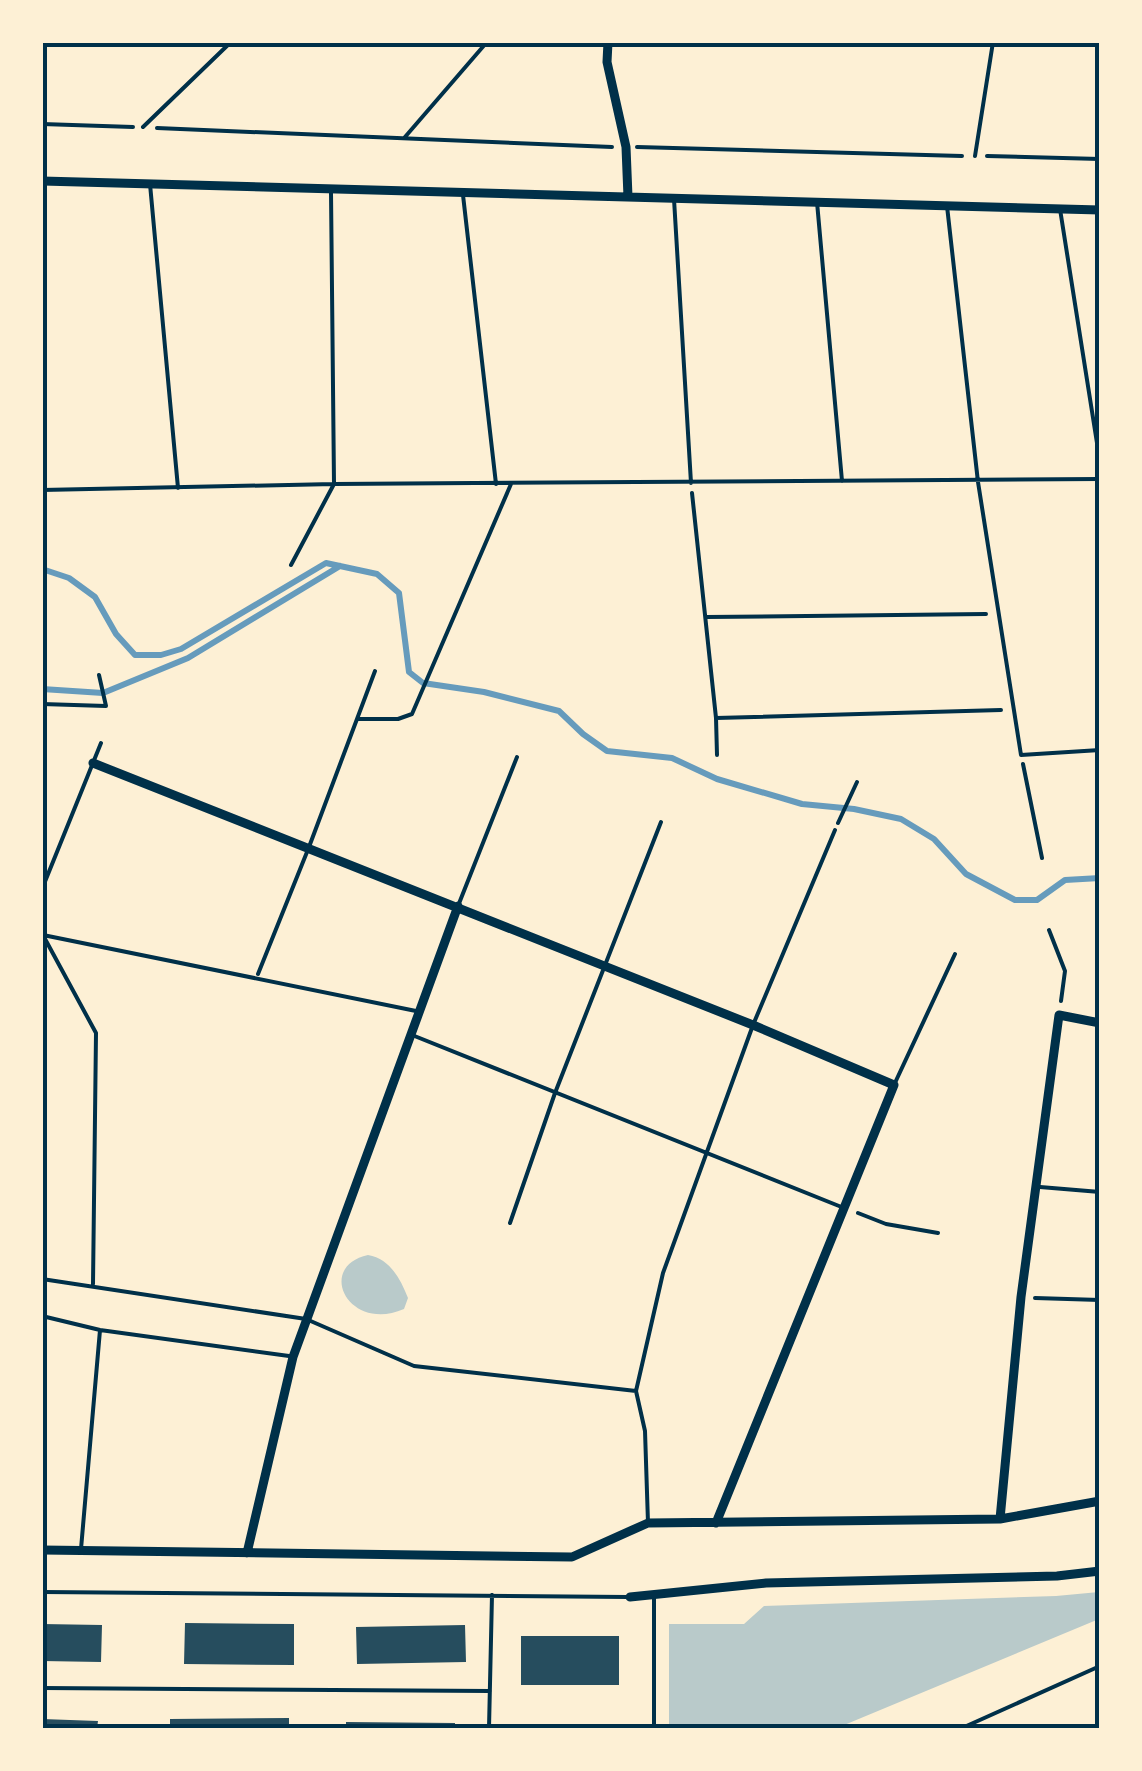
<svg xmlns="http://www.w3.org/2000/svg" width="1142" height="1771" font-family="Manrope,sans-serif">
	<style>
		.green { fill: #b9caca }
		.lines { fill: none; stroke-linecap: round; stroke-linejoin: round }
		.stream { stroke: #669bbc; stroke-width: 6 }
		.building { fill: #264d5e }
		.path { stroke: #003049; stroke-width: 4 }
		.service { stroke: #003049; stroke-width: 4 }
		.minor { stroke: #003049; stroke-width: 9 }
		.neatline { fill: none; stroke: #003049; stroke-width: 4 }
	</style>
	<rect width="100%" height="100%" fill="#fdf0d5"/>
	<path class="green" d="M 368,1255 C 390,1259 400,1278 408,1298 L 404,1309 C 349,1333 315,1267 368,1255 Z
		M 1099,1592 L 1099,1619 L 837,1728 L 669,1728 L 669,1624 L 744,1624 L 764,1606 L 1056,1596 Z"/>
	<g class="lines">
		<path class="stream" d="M 42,569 L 69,578 L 95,597 L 116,634 L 135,655 L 161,655 L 181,649 L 326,563 L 377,574 L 399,593 L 409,672 L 423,683 L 484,692 L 559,711 L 583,734 L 607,751 L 672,758 L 717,779 L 802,804 L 854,809 L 901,819 L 934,839 L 966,874 L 1015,900 L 1037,900 L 1065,880 L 1100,878
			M 42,689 L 103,693 L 188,658 L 340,566"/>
	</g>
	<path class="building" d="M 185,1623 L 294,1624 L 294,1665 L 184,1664 Z
		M 42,1624 L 102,1625 L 101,1662 L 42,1661 Z
		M 465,1625 L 466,1662 L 357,1664 L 356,1627 Z
		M 521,1636 L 619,1636 L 619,1685 L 521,1685 Z
		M 289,1718 L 289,1728 L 170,1728 L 170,1719 Z
		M 42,1719 L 98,1721 L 97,1728 L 42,1728 Z
		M 346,1722 L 455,1723 L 455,1728 L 346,1728 Z"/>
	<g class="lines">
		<path class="path" d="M 42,124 L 133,127
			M 157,128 L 612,147
			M 405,137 L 487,42
			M 637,147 L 962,156
			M 987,156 L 1100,159
			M 692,493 L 716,718 L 717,755
			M 706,617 L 986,614
			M 42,704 L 106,706 L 99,675
			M 716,718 L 1001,710
			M 1023,764 L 1042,858
			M 838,823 L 857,782
			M 1049,930 L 1065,971 L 1061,1001
			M 858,1213 L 886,1224 L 938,1233
			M 1035,1298 L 1100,1300"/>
		<path class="service" d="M 143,127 L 231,42
			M 975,156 L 993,42
			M 150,184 L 178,488
			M 463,195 L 496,484
			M 674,199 L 691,483
			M 817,202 L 842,481
			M 947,206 L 978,482 L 1021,755 L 1100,750
			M 1060,209 L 1100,462
			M 42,490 L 334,484 L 1100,479
			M 291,565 L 334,484 L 331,192
			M 357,719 L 398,719 L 412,714 L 511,484
			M 42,889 L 101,743
			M 458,906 L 517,757
			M 43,935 L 416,1011
			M 44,937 L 96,1033 L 93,1284
			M 258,974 L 309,847 L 375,671
			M 412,1035 L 844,1208
			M 894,1085 L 955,954
			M 1040,1187 L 1100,1192
			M 510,1223 L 555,1093 L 661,822
			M 42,1279 L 306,1319 L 414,1366 L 636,1391
			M 42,1316 L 100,1330 L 289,1356
			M 648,1523 L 645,1431 L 636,1391 L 663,1273 L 753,1025 L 835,830
			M 81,1549 L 100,1330
			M 42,1592 L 628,1597
			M 654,1598 L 654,1728
			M 42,1688 L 490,1691
			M 489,1728 L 492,1595
			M 962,1728 L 1100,1666"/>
		<path class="minor" d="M 608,42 L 607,62 L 626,147 L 628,197
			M 42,181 L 1100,210
			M 93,763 L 753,1025 L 894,1085 L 716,1523
			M 1000,1519 L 1021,1297 L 1059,1015 L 1100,1023
			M 42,1550 L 572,1557 L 648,1523 L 1000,1519 L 1100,1501
			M 247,1553 L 293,1357 L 458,906
			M 630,1597 L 766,1583 L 1057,1576 L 1100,1571"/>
	</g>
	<rect width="1142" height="1771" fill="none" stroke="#fdf0d5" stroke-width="90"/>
	<rect x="45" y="45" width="1052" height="1681" class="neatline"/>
</svg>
